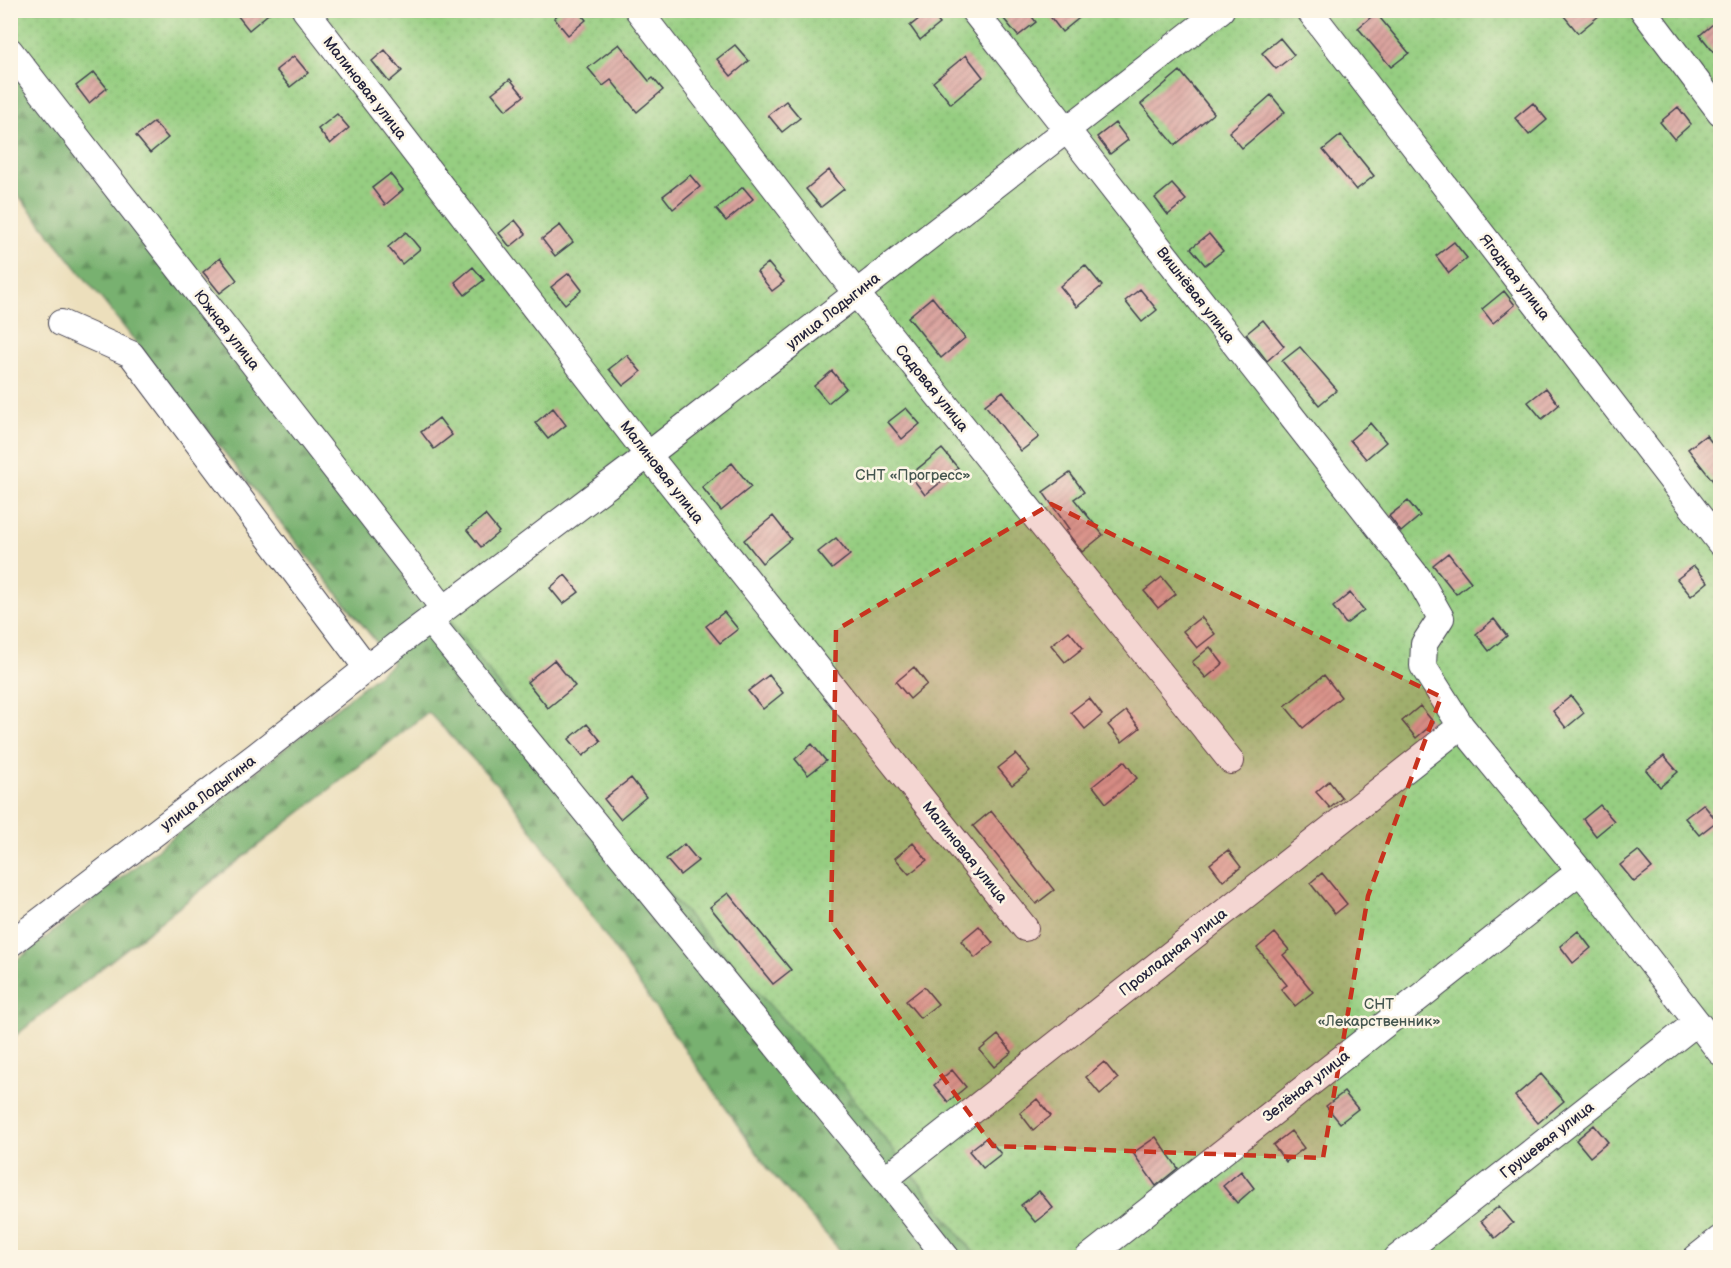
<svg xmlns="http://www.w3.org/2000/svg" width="1731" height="1268" font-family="'Balsamiq Sans',sans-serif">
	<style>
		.green { fill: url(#green-dots); stroke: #5c785e; stroke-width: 1.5 }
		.forest { fill: url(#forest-firs); stroke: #4d6a55; stroke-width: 1.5 }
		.building { fill: url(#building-hatch) }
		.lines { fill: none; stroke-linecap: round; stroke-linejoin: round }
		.minor-casing { stroke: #403e4e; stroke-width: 28 }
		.minor { stroke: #fff; stroke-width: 26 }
		.marked { fill: #c8321e; fill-opacity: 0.2; stroke: #c8321e; stroke-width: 4.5; stroke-dasharray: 12 8; stroke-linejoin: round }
		.labels { text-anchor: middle; stroke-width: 5; stroke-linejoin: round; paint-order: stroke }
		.street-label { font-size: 15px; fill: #22223b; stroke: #fcf5e5 }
		.park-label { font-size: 15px; fill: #455650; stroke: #fcf5e5 }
	</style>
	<defs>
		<pattern id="green-dots" width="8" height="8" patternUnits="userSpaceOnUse" patternTransform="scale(1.5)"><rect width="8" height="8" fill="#96ce81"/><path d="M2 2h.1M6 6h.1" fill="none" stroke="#81b170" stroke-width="1.8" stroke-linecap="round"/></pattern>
		<pattern id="forest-firs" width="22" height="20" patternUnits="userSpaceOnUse" patternTransform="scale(1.5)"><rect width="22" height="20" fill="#78b16f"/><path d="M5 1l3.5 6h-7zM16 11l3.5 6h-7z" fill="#62905c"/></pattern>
		<pattern id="building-hatch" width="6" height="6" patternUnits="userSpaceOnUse" patternTransform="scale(1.5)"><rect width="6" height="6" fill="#daa39e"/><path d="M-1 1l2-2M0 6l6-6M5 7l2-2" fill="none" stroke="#b08482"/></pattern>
	</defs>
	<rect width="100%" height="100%" fill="#fcf5e5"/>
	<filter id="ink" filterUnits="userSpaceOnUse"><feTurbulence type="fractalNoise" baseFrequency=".0167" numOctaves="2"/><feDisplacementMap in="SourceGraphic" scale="12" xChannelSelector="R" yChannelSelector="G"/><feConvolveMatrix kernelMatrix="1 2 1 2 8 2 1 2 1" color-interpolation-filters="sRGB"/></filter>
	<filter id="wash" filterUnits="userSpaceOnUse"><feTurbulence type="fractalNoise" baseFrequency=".008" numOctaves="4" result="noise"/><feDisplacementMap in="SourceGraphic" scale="24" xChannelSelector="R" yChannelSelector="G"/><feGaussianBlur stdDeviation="1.35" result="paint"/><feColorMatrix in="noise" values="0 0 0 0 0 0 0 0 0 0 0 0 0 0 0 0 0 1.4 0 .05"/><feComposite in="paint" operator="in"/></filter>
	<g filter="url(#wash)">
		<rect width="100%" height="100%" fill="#ecdfbc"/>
		<path class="green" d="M 11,10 L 1720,11 L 1720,1257 L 921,1257 L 11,73 Z"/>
		<path class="forest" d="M 11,53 L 615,835 L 845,1088 L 977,1257 L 846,1257 L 769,1170 L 507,795 L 428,712 L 11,1039 L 11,965 L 393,663 L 11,186 Z"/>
		<g id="blocks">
			<path class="building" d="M 233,10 L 273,10 L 249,30 Z
				M 563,10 L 578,10 L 586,20 L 568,35 L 554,18 Z
				M 1015,10 L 1027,10 L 1036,22 L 1018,36 L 1004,19 Z
				M 1045,10 L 1089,10 L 1062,32 Z
				M 1559,10 L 1606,10 L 1578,33 Z
				M 929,11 L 940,24 L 920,40 L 910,26 Z
				M 1376,13 L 1409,53 L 1391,67 L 1358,28 Z
				M 1720,18 L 1720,60 L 1700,35 Z
				M 1280,38 L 1294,55 L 1276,69 L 1262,53 Z
				M 619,44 L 649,81 L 653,78 L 663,90 L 637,112 L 611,80 L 603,86 L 588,68 Z
				M 735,45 L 749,61 L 731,76 L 717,59 Z
				M 385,50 L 402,71 L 389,82 L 372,61 Z
				M 966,55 L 983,77 L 951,104 L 933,82 Z
				M 294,56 L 308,73 L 290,87 L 276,70 Z
				M 1180,71 L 1214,113 L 1175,145 L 1141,104 Z
				M 94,72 L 107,88 L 89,103 L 76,86 Z
				M 510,79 L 524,96 L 506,110 L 492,93 Z
				M 1271,95 L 1285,112 L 1242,148 L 1229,132 Z
				M 786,101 L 800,118 L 782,132 L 768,115 Z
				M 1533,103 L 1547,120 L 1529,135 L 1515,118 Z
				M 1678,107 L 1691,124 L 1674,139 L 1660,122 Z
				M 337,114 L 349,128 L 330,144 L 318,129 Z
				M 154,122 L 168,138 L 150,153 L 136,136 Z
				M 1115,123 L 1128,140 L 1110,154 L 1097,137 Z
				M 1341,135 L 1374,176 L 1356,190 L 1323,150 Z
				M 829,170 L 844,189 L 821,207 L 806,189 Z
				M 390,174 L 403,190 L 385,205 L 372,188 Z
				M 690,175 L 700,187 L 673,209 L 663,196 Z
				M 1172,184 L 1186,200 L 1168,215 L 1155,198 Z
				M 743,187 L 753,199 L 726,221 L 716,209 Z
				M 515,220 L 526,234 L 510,247 L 499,233 Z
				M 560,225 L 573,242 L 555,256 L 542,239 Z
				M 406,232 L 420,249 L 402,264 L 388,247 Z
				M 1209,234 L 1223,251 L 1205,265 L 1191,248 Z
				M 1454,242 L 1467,258 L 1449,273 L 1436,256 Z
				M 220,258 L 237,280 L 220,293 L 203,272 Z
				M 768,263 L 784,282 L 772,291 L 757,272 Z
				M 1085,265 L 1102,286 L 1077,307 L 1060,286 Z
				M 473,267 L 484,280 L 465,295 L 455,282 Z
				M 569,273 L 582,290 L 565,304 L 551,287 Z
				M 1140,289 L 1157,310 L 1142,322 L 1125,301 Z
				M 1504,291 L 1515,305 L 1493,323 L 1482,309 Z
				M 932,297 L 965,338 L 941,358 L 908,317 Z
				M 1263,320 L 1284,346 L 1267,361 L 1246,334 Z
				M 1300,347 L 1337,390 L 1319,405 L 1282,361 Z
				M 627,355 L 641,372 L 623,386 L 609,369 Z
				M 832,371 L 846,388 L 828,403 L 814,386 Z
				M 1546,388 L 1559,405 L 1542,419 L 1528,402 Z
				M 1003,391 L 1039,437 L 1021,451 L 985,405 Z
				M 553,408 L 566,425 L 548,439 L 535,423 Z
				M 906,408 L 920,424 L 902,439 L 888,422 Z
				M 439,418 L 452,435 L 434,449 L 421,432 Z
				M 1370,423 L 1386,442 L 1366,459 L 1350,440 Z
				M 1706,435 L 1720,453 L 1720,490 L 1688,449 Z
				M 942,449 L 958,468 L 925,495 L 910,475 Z
				M 732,463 L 751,487 L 721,511 L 702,487 Z
				M 1070,473 L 1084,492 L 1074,499 L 1103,535 L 1082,552 L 1066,531 L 1069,529 L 1043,492 Z
				M 1408,501 L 1420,516 L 1401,532 L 1389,516 Z
				M 485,515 L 499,532 L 481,547 L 467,530 Z
				M 773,516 L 791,539 L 762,563 L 744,540 Z
				M 836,538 L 850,555 L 832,569 L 818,552 Z
				M 1448,553 L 1471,582 L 1456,594 L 1433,565 Z
				M 1694,566 L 1708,582 L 1691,596 L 1677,579 Z
				M 565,575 L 579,592 L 563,604 L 550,588 Z
				M 1162,577 L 1176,594 L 1158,608 L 1144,591 Z
				M 1350,593 L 1364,610 L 1346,624 L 1333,607 Z
				M 724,612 L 738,629 L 720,643 L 706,626 Z
				M 1201,617 L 1215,634 L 1197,648 L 1183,631 Z
				M 1494,619 L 1507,636 L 1489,651 L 1476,634 Z
				M 1069,631 L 1083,648 L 1065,662 L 1051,645 Z
				M 1210,647 L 1223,664 L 1206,678 L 1192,662 Z
				M 554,660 L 575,686 L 548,708 L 527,682 Z
				M 914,667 L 927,684 L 910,699 L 896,682 Z
				M 769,675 L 783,693 L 763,709 L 748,691 Z
				M 1324,675 L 1341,697 L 1303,728 L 1285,706 Z
				M 1571,696 L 1584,713 L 1566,728 L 1553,711 Z
				M 1089,698 L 1102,715 L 1085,729 L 1071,712 Z
				M 1420,706 L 1434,723 L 1416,738 L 1402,721 Z
				M 1126,711 L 1140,728 L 1122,742 L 1108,725 Z
				M 587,724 L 601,741 L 583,756 L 569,739 Z
				M 812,744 L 826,761 L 808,775 L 795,759 Z
				M 1016,754 L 1030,771 L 1012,785 L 998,768 Z
				M 1664,756 L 1678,772 L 1660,787 L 1646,770 Z
				M 1124,761 L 1137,778 L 1106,803 L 1093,786 Z
				M 631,778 L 646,797 L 620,819 L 604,799 Z
				M 1329,781 L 1342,798 L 1330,808 L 1316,792 Z
				M 1703,804 L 1717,821 L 1699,835 L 1685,818 Z
				M 1600,805 L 1614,821 L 1596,836 L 1583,819 Z
				M 991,811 L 1054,890 L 1036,904 L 973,826 Z
				M 913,843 L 927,860 L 909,874 L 895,858 Z
				M 684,844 L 698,861 L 680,875 L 666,859 Z
				M 1228,850 L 1241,867 L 1223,881 L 1210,864 Z
				M 1638,851 L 1652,868 L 1634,882 L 1620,865 Z
				M 1322,873 L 1347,904 L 1335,914 L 1310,883 Z
				M 728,893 L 791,970 L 773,984 L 710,907 Z
				M 979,926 L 993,943 L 975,958 L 961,941 Z
				M 1578,931 L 1591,948 L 1573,963 L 1560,946 Z
				M 1275,933 L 1289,950 L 1283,955 L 1313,992 L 1295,1006 L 1281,989 L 1287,985 L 1257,948 Z
				M 924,987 L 938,1004 L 920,1018 L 906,1001 Z
				M 998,1035 L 1012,1052 L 994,1067 L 980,1050 Z
				M 1104,1062 L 1118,1079 L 1100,1094 L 1086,1077 Z
				M 952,1070 L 966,1087 L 948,1102 L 934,1085 Z
				M 1541,1074 L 1564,1101 L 1538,1123 L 1515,1096 Z
				M 1344,1092 L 1358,1109 L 1340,1123 L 1326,1106 Z
				M 1037,1099 L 1051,1116 L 1033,1130 L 1020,1113 Z
				M 1594,1125 L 1608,1142 L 1590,1157 L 1576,1140 Z
				M 1291,1131 L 1304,1148 L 1286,1162 L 1273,1145 Z
				M 987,1137 L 1001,1154 L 983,1168 L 969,1151 Z
				M 1156,1137 L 1178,1168 L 1156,1186 L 1133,1153 Z
				M 1241,1171 L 1254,1188 L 1237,1203 L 1223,1186 Z
				M 1039,1191 L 1053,1208 L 1035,1222 L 1021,1205 Z
				M 1499,1206 L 1513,1223 L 1495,1238 L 1481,1221 Z"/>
		</g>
	</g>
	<g filter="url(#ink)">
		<use href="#blocks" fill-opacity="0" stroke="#403e4e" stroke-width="1.5"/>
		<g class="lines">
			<defs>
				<path id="minor" d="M 305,10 L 648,455 L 1025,928
					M 638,10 L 856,293 L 1231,761
					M 973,10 L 1419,579 L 1441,618 L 1424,644 L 1423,666 L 1461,726 L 1580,871 L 1720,1052
					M 1309,10 L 1720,543
					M 1643,10 L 1720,112
					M 10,51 L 444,609
					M 61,323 L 131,354 L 367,668
					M 429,620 L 885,1179 L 947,1258
					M 10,944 L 257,755 L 403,640 L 648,455 L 1221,10
					M 885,1179 L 1461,726
					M 1088,1258 L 1580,871
					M 1397,1258 L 1697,1022
					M 1696,1258 L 1720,1239"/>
			</defs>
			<use href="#minor" class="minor-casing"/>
			<use href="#minor" class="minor"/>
		</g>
	</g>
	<path class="marked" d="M 1051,504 L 1441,697 L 1368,896 L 1323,1158 L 993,1146 L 831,924 L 836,630 Z"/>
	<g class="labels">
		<g class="street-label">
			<text transform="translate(365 88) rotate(52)" y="5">Малиновая улица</text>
			<text transform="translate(1515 277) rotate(52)" y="5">Ягодная улица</text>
			<text transform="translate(1196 295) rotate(52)" y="5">Вишнёвая улица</text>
			<text transform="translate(833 311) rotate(-38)" y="5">улица Лодыгина</text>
			<text transform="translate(227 330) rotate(52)" y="5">Южная улица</text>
			<text transform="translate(932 388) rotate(51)" y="5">Садовая улица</text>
			<text transform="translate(662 472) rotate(52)" y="5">Малиновая улица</text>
			<text transform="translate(208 793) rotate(-37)" y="5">улица Лодыгина</text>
			<text transform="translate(965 852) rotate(51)" y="5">Малиновая улица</text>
			<text transform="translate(1173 952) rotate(-38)" y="5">Прохладная улица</text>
			<text transform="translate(1306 1086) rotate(-38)" y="5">Зелёная улица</text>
			<text transform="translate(1547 1140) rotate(-38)" y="5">Грушевая улица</text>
		</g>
		<g class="park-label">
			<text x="913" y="480">СНТ «Прогресс»</text>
			<text x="1379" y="1009">СНТ<tspan x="1379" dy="17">«Лекарственник»</tspan></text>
		</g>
	</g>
	<rect width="1731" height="1268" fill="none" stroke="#fcf5e5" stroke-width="36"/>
</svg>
